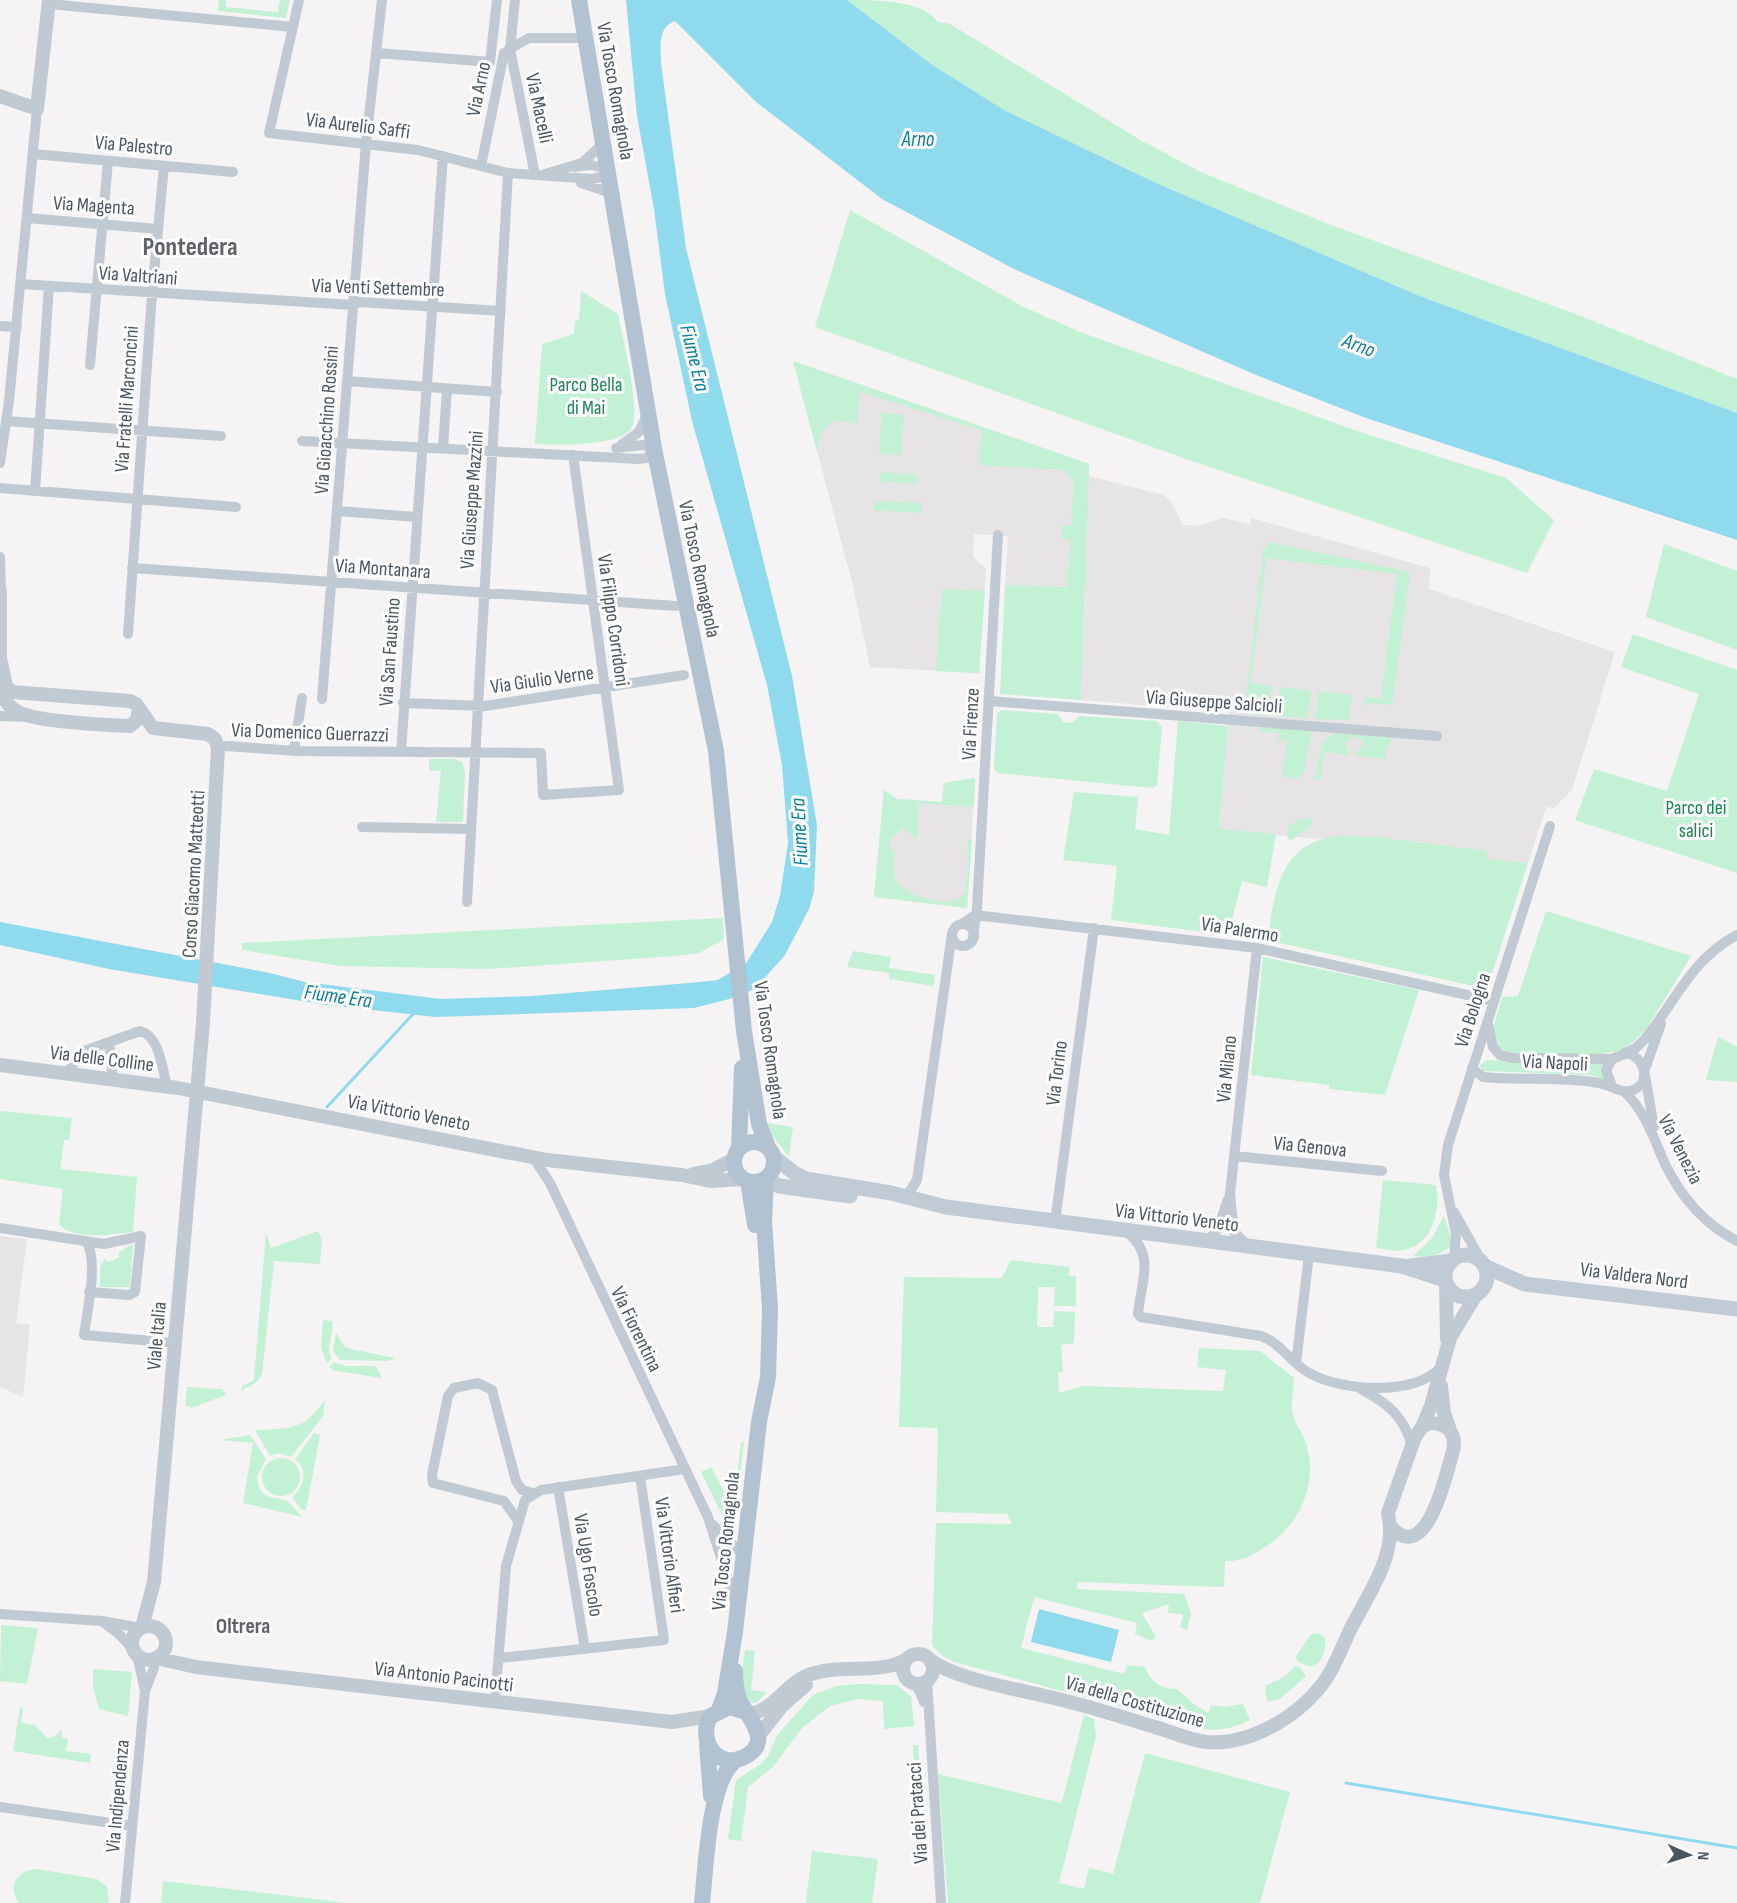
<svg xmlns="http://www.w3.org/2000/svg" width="1737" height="1903" font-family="'Sofia Sans Condensed',sans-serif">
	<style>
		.education { fill: #e6e4e5 }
		.green { fill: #c3f1d5 }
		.water { fill: #90daee }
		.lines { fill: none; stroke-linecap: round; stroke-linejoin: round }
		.stream { stroke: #90daee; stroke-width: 3 }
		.minor { stroke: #c1cad2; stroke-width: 10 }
		.tertiary { stroke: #c1cad2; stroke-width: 14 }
		.secondary { stroke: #c1cbd6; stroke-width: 15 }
		.primary { stroke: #b3c2d1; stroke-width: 16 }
		.labels { text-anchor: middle; stroke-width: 6; stroke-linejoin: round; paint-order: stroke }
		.street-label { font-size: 20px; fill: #4a5661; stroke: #fff }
		.park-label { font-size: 20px; fill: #17864f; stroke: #fff }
		.water-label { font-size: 21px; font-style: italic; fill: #0c7c9b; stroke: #fff }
		.quarter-label { font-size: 22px; font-weight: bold; fill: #5f6368; stroke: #fff }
		.district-label { font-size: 26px; font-weight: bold; fill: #5f6368; stroke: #fff }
	</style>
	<rect width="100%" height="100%" fill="#f5f3f3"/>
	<path class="education" d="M 793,361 L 1089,464 L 1089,476 L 1164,495 L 1172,503 L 1183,525 L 1199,526 L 1222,518 L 1250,524 L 1251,518 L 1430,568 L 1429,589 L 1615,652 L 1572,790 L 1554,808 L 1546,807 L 1528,863 L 1486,859 L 1486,851 L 1377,837 L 1322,839 L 1219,830 L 1229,712 L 1081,700 L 1085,589 L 1005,585 L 1008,536 L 974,534 L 973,557 L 986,569 L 979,673 L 870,667 L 853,586 Z
		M 975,778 L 967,908 L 874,897 L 884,790 L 897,799 L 942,802 L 944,783 Z
		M 0,1236 L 27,1239 L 16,1323 L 30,1325 L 23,1397 L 0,1387 Z"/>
	<path class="green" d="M 219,0 L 226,0 L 226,7 L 278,12 L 280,0 L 290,0 L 286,18 L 218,11 Z
		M 847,0 C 877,0 922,0 938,22 L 950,24 L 1142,141 L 1201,172 L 1328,224 L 1581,316 L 1737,379 L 1737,413 L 1422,297 L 1156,183 L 1004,110 L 931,64 Z
		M 850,210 L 1022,306 L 1080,332 L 1360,432 L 1506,478 L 1554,520 L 1527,573 L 1189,460 L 815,327 Z
		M 581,291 L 618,314 C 622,335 641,411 632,427 C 622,447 556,445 535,444 L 542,344 L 574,334 L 575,321 L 579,320 Z
		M 793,361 L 1089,464 L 1081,700 L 1000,694 L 1005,585 L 1067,587 L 1070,539 L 1062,538 L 1062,525 L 1071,526 L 1074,477 L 1067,477 L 1067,470 L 979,465 L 981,430 L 860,392 L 857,425 C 834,412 819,428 817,451 Z
		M 882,413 L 904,415 L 901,455 L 879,454 Z
		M 881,472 L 917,475 L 917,484 L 880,481 Z
		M 875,501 L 922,503 L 922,513 L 874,510 Z
		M 1269,542 L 1405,571 L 1410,574 L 1392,705 L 1369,703 L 1364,706 L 1365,697 L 1381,699 L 1397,574 L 1266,558 L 1251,683 L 1271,686 L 1268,716 L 1244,714 L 1263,550 Z
		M 1664,544 L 1737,571 L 1737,650 L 1646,617 Z
		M 942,589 L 985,591 L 979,673 L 936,671 Z
		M 1633,634 L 1737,670 L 1737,873 L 1575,820 L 1594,769 L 1667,791 L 1699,694 L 1621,667 Z
		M 1280,687 L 1311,691 L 1307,718 L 1276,716 Z
		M 1319,691 L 1352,695 L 1349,720 L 1315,719 Z
		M 1002,710 L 1058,714 L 1063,722 L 1072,723 L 1079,716 L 1157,721 L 1162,727 L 1157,786 L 1152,788 L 997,773 L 994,768 L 997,714 Z
		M 1178,721 L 1228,726 L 1219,829 L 1276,834 L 1267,887 L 1242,881 L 1228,935 L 1111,920 L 1117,866 L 1063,860 L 1074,792 L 1138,797 L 1135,829 L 1169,835 Z
		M 1259,727 L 1311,731 L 1304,773 L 1297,779 L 1282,776 L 1287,741 L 1278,740 L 1279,733 L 1259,732 Z
		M 1334,733 L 1391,737 L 1389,746 L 1386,746 L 1386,759 L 1353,755 L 1362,746 L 1363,741 L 1354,736 L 1346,742 L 1348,755 L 1324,752 L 1320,780 L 1315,780 L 1313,777 L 1316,774 L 1322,743 Z
		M 429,759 L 455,759 L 462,762 L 465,772 L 463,822 L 436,822 L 441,771 L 429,770 Z
		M 975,778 L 974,807 L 919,803 L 917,839 L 903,828 L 891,838 L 890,847 L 895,852 C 894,862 892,870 896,880 C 903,896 958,913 965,891 C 969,876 967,855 968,839 L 972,840 L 967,908 L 874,897 L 884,790 L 897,799 L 942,802 L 944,783 Z
		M 1301,818 L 1312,819 L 1311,825 L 1292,840 L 1287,839 L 1289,826 Z
		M 1338,836 L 1377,837 L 1487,851 L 1486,859 L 1528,863 L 1487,989 L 1267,940 C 1276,892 1278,843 1338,836 Z
		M 1546,911 L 1691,956 L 1647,1028 L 1633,1042 L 1618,1051 L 1591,1056 L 1509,1053 L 1499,1047 L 1493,1029 L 1502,997 L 1518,996 Z
		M 723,918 L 724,939 L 699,953 L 675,956 L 489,969 L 340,966 L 242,950 L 242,943 Z
		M 853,951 L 891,957 L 889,968 L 935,975 L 934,986 L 889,979 L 889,973 L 847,967 Z
		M 1263,957 L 1419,990 L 1385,1095 L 1329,1089 L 1329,1085 L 1251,1075 Z
		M 1718,1037 L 1737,1047 L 1737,1082 L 1706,1080 Z
		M 1487,1060 L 1583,1064 L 1607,1062 L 1606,1080 L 1589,1075 L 1483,1071 L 1480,1065 Z
		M 0,1111 L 72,1118 L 69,1140 L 64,1140 L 60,1169 L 137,1177 L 133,1232 C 110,1234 78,1241 59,1225 L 63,1189 L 0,1179 Z
		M 767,1123 L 793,1127 L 789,1157 L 772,1135 Z
		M 1383,1180 L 1436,1185 C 1441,1210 1433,1244 1404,1250 C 1395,1252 1385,1249 1376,1248 Z
		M 1444,1216 L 1452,1241 L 1451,1247 L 1432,1257 L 1413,1256 L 1432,1238 Z
		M 318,1231 L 322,1241 L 320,1264 L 274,1261 L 262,1374 L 258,1381 L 241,1391 L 242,1386 L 254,1380 L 266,1233 L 271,1248 Z
		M 133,1244 L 130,1287 L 100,1287 L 100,1267 L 105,1258 L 108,1262 L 119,1258 L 119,1252 Z
		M 1011,1260 L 1070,1267 L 1068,1275 L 1076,1277 L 1076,1306 L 1054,1306 L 1055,1287 L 1038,1287 L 1037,1327 L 1053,1327 L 1054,1311 L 1075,1312 L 1074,1343 L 1061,1345 L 1063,1372 L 1058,1372 L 1059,1393 L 1083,1386 L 1223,1391 L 1226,1370 L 1197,1367 L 1199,1348 L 1260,1351 L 1294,1378 C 1294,1389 1290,1405 1293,1415 C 1295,1424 1302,1432 1305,1440 C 1318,1476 1304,1517 1275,1540 C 1259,1552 1245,1562 1225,1561 L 1224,1587 L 1077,1582 L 1077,1589 L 1184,1594 L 1191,1613 L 1187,1630 L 1180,1627 L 1183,1614 L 1168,1613 L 1169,1604 L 1142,1613 L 1156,1637 L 1152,1641 L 1135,1634 L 1137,1623 L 1034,1597 L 1021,1648 L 1124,1674 L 1127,1665 L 1145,1667 C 1150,1682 1161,1689 1177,1689 L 1195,1705 L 1209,1713 L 1211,1705 L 1225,1707 L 1243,1704 L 1250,1720 C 1235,1728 1219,1731 1202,1729 L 955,1662 L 941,1655 L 932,1645 L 936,1523 L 1012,1524 L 1007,1514 L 936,1512 L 938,1428 L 899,1427 L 904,1277 L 1002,1278 Z
		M 323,1320 L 332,1321 C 335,1334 324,1347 332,1358 L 327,1363 L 321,1348 Z
		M 336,1333 L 344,1346 L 351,1349 L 395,1358 L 388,1361 L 340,1360 L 333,1351 Z
		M 334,1362 L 344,1366 L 376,1366 L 382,1378 L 336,1371 L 329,1367 Z
		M 187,1387 L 222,1389 L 226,1395 L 191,1408 L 185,1405 Z
		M 325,1399 L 323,1416 L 291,1457 L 279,1453 L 270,1456 L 255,1430 C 289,1429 306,1430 325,1399 Z
		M 314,1433 L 320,1435 L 306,1510 L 302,1510 L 292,1497 C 305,1486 308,1470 295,1459 Z
		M 250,1435 L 266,1459 L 257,1477 C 260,1504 275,1494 288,1502 C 293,1506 297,1512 302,1517 L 243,1503 L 253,1443 L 220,1440 Z
		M 744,1441 L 735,1525 L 731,1528 L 726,1523 L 701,1472 L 711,1467 L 733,1509 L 741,1442 Z
		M262 1477a19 19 0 1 1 38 0a19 19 0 1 1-38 0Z
		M 1,1625 L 38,1628 L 27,1684 L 0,1681 Z
		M 1318,1633 L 1325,1638 C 1326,1650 1323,1664 1310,1667 L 1297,1661 L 1296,1657 L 1310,1635 Z
		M 745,1650 L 755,1651 L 751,1690 L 767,1692 L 758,1702 L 752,1703 C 738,1691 743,1666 745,1650 Z
		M 1295,1666 L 1301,1668 L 1306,1676 L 1280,1699 L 1267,1702 L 1265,1686 L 1284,1677 Z
		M 93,1669 L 132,1672 L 128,1716 L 99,1709 L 93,1687 Z
		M 858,1684 L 896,1685 L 911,1696 L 914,1726 L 884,1729 L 883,1701 L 858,1699 L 830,1706 L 802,1728 L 773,1767 L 748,1787 L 741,1841 L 728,1839 L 736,1780 L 761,1764 L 768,1756 L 778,1734 L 813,1695 L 837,1686 Z
		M 20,1707 L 23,1708 L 21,1723 L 35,1725 L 47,1738 L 54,1737 L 62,1729 L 62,1738 L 68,1739 L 66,1751 L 91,1754 L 90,1763 L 13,1751 Z
		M 1084,1715 L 1094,1719 L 1096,1736 L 1059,1883 L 1084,1889 L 1089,1868 L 1113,1874 L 1145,1753 L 1290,1792 L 1260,1903 L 948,1903 L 938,1774 L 1062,1803 Z
		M 913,1745 L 918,1745 L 927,1843 L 919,1843 Z
		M 812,1851 L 878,1859 L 872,1903 L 806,1903 Z
		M 36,1869 L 97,1879 L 107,1887 L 109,1903 L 19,1903 C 6,1886 18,1871 36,1869 Z
		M 163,1881 L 348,1903 L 161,1903 Z"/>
	<path class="water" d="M 626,0 L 847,0 L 931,64 L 1004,110 L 1156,183 L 1422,297 L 1737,413 L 1737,540 L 1366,418 L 1256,375 L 1016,270 L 882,199 L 756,102 L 675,21 C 657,27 661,48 661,63 L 686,248 L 792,676 L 817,825 L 814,892 L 809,909 L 785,955 L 755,989 L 729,999 L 694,1008 L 436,1017 L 326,1005 L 109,969 L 0,945 L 0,922 L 270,973 L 305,982 L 441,999 L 532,996 L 689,983 L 718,980 L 747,962 L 772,922 L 780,896 L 788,843 L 782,765 L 767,685 L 692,421 L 665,294 L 654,209 L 637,116 Z
		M 1039,1609 L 1119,1630 L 1111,1662 L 1031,1642 Z"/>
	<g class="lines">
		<path class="stream" d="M 327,1107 L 414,1013
			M 1346,1783 L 1737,1848"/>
		<path class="minor" d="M 299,0 L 269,133 L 418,150 L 508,173 L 592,179 L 601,177 L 608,169 L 591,165 L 574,167
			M 515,0 L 510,49 L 535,175
			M 49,4 L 293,27
			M 508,50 L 529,38 L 585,38
			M 377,53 L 490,62
			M 490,62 L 497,0
			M 33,154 L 233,172
			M 481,166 L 504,53
			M 545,174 L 582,163 L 604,143
			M 581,183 L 611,193
			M 27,218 L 158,229
			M 20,284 L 353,305 L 359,302 L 501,311
			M 0,326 L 17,327
			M 90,365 L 108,161
			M 347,381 L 497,392
			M 6,421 L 221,436
			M 302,441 L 637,459 L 647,458 L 654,448 L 643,445 L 616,448
			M 621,445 L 639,432 L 647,415
			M 443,448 L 447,389
			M 0,463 L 9,401 L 37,109
			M 0,488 L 236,507
			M 35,491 L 49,286
			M 337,511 L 417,517
			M 0,557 L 1,592
			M 132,568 L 676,606
			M 128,634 L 152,294 L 164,166
			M 322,699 L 366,143 L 382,0
			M 989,701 L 1437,736
			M 403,703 L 485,706 L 684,675
			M 0,716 L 27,717
			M 218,748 L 226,746 L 297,751 L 541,753 L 543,795 L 619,790 L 573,455
			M 294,750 L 302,698
			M 401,752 L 443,156
			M 362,827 L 471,829
			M 467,902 L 508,173
			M 962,924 L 972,917 L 983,916 L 1257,948 L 1494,1001
			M952 935a11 11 0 1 1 22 0a11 11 0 1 1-22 0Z
			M 973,937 L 977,908 L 998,535
			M 1488,1024 L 1493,1047 L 1500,1055 L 1512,1058 L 1612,1059
			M 109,1042 L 113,1080
			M 1624,1053 L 1636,1048 L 1644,1040 C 1675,1003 1691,959 1737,935
			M 1472,1068 L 1483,1077 C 1521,1081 1560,1076 1598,1083 C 1609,1084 1619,1093 1629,1091 C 1652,1087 1647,1058 1627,1053 L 1612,1059 L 1606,1070 L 1612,1086
			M 1645,1069 L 1661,1024
			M 68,1073 L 77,1057 L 84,1051 L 140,1031 C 160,1036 162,1069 167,1086
			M 1645,1075 L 1654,1127
			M 1625,1092 C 1645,1111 1654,1139 1665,1164 C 1681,1197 1704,1224 1737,1241
			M 1234,1156 L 1382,1171
			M 533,1157 L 550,1183 L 708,1517 L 735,1602
			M 907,1196 L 917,1180 L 952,934
			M 1454,1212 L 1482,1262
			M 1055,1222 L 1094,928
			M 0,1228 L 104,1244 L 141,1236 L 135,1292 L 129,1295 L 89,1292
			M 1127,1232 C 1156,1255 1141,1281 1138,1314 L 1141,1317 L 1261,1336 C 1281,1343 1291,1363 1309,1373 C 1341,1391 1415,1397 1441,1367
			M 86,1241 C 99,1260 87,1312 84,1335 L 175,1343
			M 1207,1242 L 1218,1229 L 1228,1199
			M 1247,1245 L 1234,1232 L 1230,1194 L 1257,948
			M 1454,1259 L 1456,1234 L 1444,1175 L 1448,1145 L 1550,826
			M 1296,1363 L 1309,1255
			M 1361,1389 C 1387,1403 1404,1416 1412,1446
			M 558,1487 L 585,1649
			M 519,1522 L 504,1501 L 433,1483 L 432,1475 L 448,1396 L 454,1388 L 478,1383 L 492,1390 L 516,1481 L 522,1490 L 533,1493
			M 713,1525 L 743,1555
			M 0,1614 L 102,1621 L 141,1628
			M 103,1622 L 120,1635 L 133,1649
			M 500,1658 L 664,1640 L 640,1476
			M 927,1680 L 941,1903
			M 916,1683 L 924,1702
			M 145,1691 L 154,1668 L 154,1659
			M 495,1701 L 506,1566 L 525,1500 L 541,1490 L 685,1469
			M 0,1807 L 132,1826
			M 125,1903 L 145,1691 L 137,1655"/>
		<path class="tertiary" d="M 0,96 L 37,109 L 49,0
			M 0,591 L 0,671
			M 1,662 L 6,686 L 12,692 L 130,701 L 136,704 L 153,728 L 208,734 L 215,739 L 218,748 L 203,1023 L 154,1582 L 142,1627
			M 0,686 C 2,697 8,707 18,712 C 37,722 106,725 130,726 L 137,720 L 139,708
			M 0,1065 L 178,1088 L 547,1160 L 682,1175 L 710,1181 L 744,1179
			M 693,1174 L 713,1170 L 734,1159
			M 1446,1282 L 1447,1339
			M 1441,1386 L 1444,1413 L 1450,1430
			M 1430,1423 C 1448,1423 1457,1434 1453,1451 C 1446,1474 1427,1568 1390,1526 L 1388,1513 L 1415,1437 L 1422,1427 Z
			M 1422,1427 L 1431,1406 L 1450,1338 L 1476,1295
			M132 1643a17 17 0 1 1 34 0a17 17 0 1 1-34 0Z
			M903 1669a15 15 0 1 1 30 0a15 15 0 1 1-30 0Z
			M 156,1658 L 196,1667 L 672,1722 L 711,1716
			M 929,1659 C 955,1680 1023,1690 1058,1699 C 1092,1707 1125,1718 1158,1728 C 1174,1733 1189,1740 1206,1742 C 1251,1746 1301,1715 1326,1679 C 1336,1664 1342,1647 1350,1630 C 1366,1598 1392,1563 1390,1526
			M 749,1714 C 772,1712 785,1685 806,1676 C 839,1662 874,1676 906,1660
			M 757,1738 L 782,1706 L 806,1685"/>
		<path class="secondary" d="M 773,1156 L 794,1173 L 806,1179 L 891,1193 L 946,1207 L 1402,1266 L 1445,1280
			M 766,1179 L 779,1186 L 850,1196
			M1445 1276a21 21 0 1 1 42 0a21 21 0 1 1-42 0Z
			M 1410,1266 L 1452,1261
			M 1486,1267 L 1525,1284 L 1737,1309"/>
		<path class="primary" d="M 579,0 L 654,448 L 716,751 L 744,1031 L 759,1124 L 768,1147
			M734 1162a20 20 0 1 1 40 0a20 20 0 1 1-40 0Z
			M 739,1148 L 742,1068
			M 748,1181 L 755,1225
			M 735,1671 C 735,1680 736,1690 739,1699 C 747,1717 776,1743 742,1758 C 715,1769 697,1737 711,1716 L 729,1707 L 747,1712
			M 719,1710 L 725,1693 L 735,1632 L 759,1422 L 768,1377 L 770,1309 L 764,1221 L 766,1179
			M 707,1744 L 711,1796
			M 702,1903 C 706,1868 708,1781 736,1760"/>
	</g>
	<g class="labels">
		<g class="street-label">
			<text transform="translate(478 89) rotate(-78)" y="7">Via Arno</text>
			<text transform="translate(616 91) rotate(80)" y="7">Via Tosco Romagnola</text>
			<text transform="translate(540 108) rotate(78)" y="7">Via Macelli</text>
			<text transform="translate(358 125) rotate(7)" y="7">Via Aurelio Saffi</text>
			<text transform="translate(134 145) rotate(5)" y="7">Via Palestro</text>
			<text transform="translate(94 205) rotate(4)" y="7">Via Magenta</text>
			<text transform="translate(138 275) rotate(4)" y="7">Via Valtriani</text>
			<text transform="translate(378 287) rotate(2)" y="7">Via Venti Settembre</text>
			<text transform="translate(126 399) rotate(-86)" y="7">Via Fratelli Marconcini</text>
			<text transform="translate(326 420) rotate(-86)" y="7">Via Gioacchino Rossini</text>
			<text transform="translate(471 500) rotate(-86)" y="7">Via Giuseppe Mazzini</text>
			<text transform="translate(383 568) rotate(4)" y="7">Via Montanara</text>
			<text transform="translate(700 569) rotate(78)" y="7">Via Tosco Romagnola</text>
			<text transform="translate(614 620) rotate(82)" y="7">Via Filippo Corridoni</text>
			<text transform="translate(389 652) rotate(-86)" y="7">Via San Faustino</text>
			<text transform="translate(542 679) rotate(-8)" y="7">Via Giulio Verne</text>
			<text transform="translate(1214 701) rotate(4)" y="7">Via Giuseppe Salcioli</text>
			<text transform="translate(970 724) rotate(-87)" y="7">Via Firenze</text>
			<text transform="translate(310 732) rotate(2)" y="7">Via Domenico Guerrazzi</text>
			<text transform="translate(193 874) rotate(-87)" y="7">Corso Giacomo Matteotti</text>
			<text transform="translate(1240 929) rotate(9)" y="7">Via Palermo</text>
			<text transform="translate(1472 1010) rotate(-72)" y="7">Via Bologna</text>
			<text transform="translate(771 1050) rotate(82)" y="7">Via Tosco Romagnola</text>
			<text transform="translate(102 1058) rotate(7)" y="7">Via delle Colline</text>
			<text transform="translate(1555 1062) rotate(3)" y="7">Via Napoli</text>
			<text transform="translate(1226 1069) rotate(-84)" y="7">Via Milano</text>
			<text transform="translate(1056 1073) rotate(-83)" y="7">Via Torino</text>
			<text transform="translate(409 1112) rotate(11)" y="7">Via Vittorio Veneto</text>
			<text transform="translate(1310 1146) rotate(6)" y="7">Via Genova</text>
			<text transform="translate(1681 1149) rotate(63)" y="7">Via Venezia</text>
			<text transform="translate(1177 1217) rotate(7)" y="7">Via Vittorio Veneto</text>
			<text transform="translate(1634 1275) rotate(7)" y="7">Via Valdera Nord</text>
			<text transform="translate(637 1329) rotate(64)" y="7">Via Fiorentina</text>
			<text transform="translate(156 1336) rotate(-85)" y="7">Viale Italia</text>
			<text transform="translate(725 1541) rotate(-84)" y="7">Via Tosco Romagnola</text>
			<text transform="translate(670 1555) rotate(82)" y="7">Via Vittorio Alfieri</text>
			<text transform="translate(589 1565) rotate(81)" y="7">Via Ugo Foscolo</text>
			<text transform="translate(444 1676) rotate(7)" y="7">Via Antonio Pacinotti</text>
			<text transform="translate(1135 1701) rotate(16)" y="7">Via della Costituzione</text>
			<text transform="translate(117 1796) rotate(-85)" y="7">Via Indipendenza</text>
			<text transform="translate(917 1813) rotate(-94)" y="7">Via dei Pratacci</text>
		</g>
		<g class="park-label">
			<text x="586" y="391">Parco Bella<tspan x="586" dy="23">di Mai</tspan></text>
			<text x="1696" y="814">Parco dei<tspan x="1696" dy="23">salici</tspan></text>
		</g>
		<g class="water-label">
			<text x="918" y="146">Arno</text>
			<text transform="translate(1359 345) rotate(21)" y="7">Arno</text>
			<text transform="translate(695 358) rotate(76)" y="7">Fiume Era</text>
			<text transform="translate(799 832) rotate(-93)" y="7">Fiume Era</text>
			<text transform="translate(338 996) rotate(8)" y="7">Fiume Era</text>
		</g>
		<g class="quarter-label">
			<text x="243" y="1633">Oltrera</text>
		</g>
		<g class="district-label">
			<text x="190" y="255">Pontedera</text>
		</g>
	</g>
	<g transform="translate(1689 1855) rotate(93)" stroke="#ffffff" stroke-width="4.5" paint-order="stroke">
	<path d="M0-4.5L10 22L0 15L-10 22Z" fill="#4a5661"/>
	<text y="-9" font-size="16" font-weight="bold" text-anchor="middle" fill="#4a5661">N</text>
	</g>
</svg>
